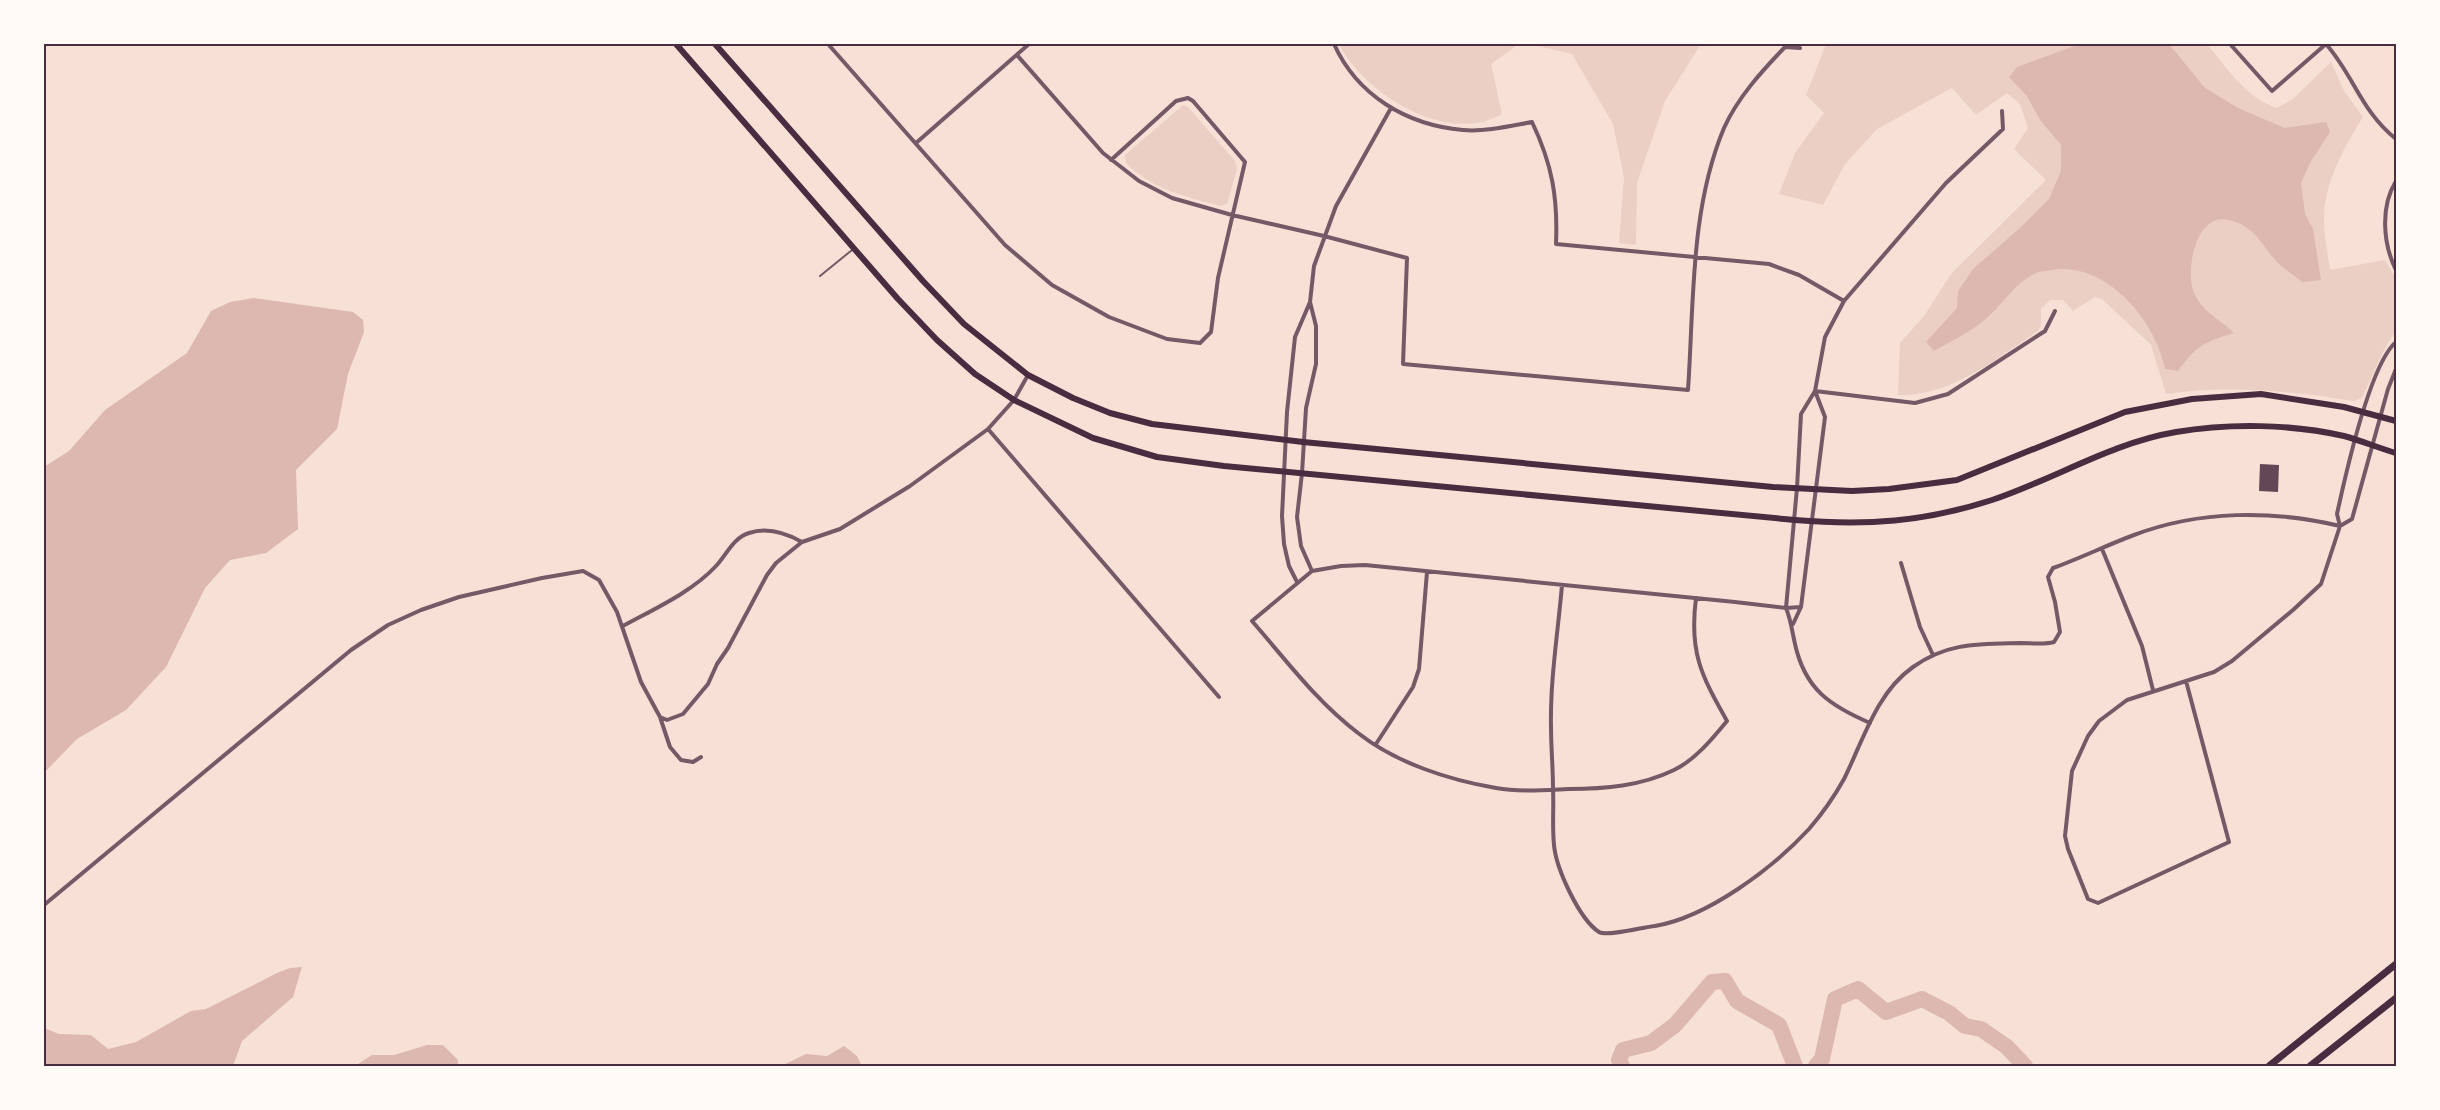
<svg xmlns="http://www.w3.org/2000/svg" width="2440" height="1110" font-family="Arial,sans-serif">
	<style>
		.green { fill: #ebcfc5 }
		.water { fill: #dcb8b0 }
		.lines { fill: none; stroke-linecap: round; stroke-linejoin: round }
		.river { stroke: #dcb8b0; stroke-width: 16 }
		.building { fill: #644757 }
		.service { stroke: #755966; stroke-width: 2 }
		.minor { stroke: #755966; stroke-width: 4 }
		.secondary { stroke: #4a2c40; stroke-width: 6 }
		.primary { stroke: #4a2c40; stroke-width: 7 }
		.neatline { fill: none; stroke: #4a2c40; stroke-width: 2 }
	</style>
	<rect width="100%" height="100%" fill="#f7e1d7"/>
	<path class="green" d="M 1339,44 L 1519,44 L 1491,64 L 1502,114 C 1448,146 1364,94 1339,44 Z
		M 1528,44 L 1701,44 L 1665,101 L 1637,183 L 1636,245 L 1619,243 L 1624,178 L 1613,124 L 1572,54 Z
		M 1826,44 L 2207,44 C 2227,68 2246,98 2277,108 L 2293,99 L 2331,62 L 2344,91 L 2363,117 C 2344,148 2324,182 2324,220 C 2324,236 2328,254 2330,270 L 2385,260 L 2396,279 L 2396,330 L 2383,352 L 2362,398 L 2354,401 C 2292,391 2228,385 2166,394 L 2151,345 L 2103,300 L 2095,297 L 2073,311 L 2063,300 L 2050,300 L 2041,309 L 2041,326 L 2038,331 C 1997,358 1950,397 1898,395 L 1900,343 L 1924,316 L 1951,274 L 2046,180 L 2014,149 L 2028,128 L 2020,104 L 2007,93 L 1976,115 L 1952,88 L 1877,129 L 1845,164 L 1823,205 L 1779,194 L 1795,153 L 1824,113 L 1806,95 Z
		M 1183,105 L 1188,107 L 1235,161 L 1237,169 L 1227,204 L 1220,206 C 1187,197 1151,189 1126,163 L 1125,155 Z"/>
	<path class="water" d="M 2080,44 L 2169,44 L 2205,88 L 2240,109 L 2285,128 L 2326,122 L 2330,132 L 2310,163 L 2301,183 L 2305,214 L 2313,229 L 2321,280 L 2302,282 C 2295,276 2287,271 2280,265 C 2262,248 2258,227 2229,220 C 2195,211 2184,274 2195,295 C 2203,312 2221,320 2234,333 C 2204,342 2196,346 2178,371 L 2165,369 C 2156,321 2106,261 2052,270 C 2047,271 2039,271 2034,274 C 2015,283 2003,304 1988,317 C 1973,331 1951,341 1934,351 L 1926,342 L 1957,308 L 1958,291 L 1973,269 L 2021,227 L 2049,199 L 2061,171 L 2061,145 L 2040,120 L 2027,96 L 2009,77 L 2017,67 Z
		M 254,298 L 353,312 L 363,320 L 364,332 L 348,374 L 337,429 L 296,470 L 298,529 L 266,553 L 230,560 L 205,588 L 166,667 L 126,710 L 77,739 L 44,773 L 44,467 L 69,451 L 105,410 L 187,353 L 211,311 L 230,302 Z
		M 302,967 L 293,997 L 242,1041 L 233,1066 L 44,1066 L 44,1028 L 59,1034 L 91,1035 L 108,1049 L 136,1042 L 191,1011 L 206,1009 L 277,973 L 290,968 Z
		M 427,1045 L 443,1045 L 458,1060 L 458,1066 L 355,1066 L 372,1055 L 394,1055 Z
		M 844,1046 L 857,1056 L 862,1066 L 781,1066 L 806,1054 L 827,1056 Z"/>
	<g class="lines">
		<path class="river" d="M 1622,1066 L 1619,1060 L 1623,1050 L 1651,1043 L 1675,1025 L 1712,982 L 1725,981 L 1737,1001 L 1779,1025 L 1795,1066
			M 1816,1066 L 1822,1059 L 1835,999 L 1858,989 L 1886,1012 L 1922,999 L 1949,1013 L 1965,1026 L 1981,1029 L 2007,1047 L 2025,1066"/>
	</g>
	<path class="building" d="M 2260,464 L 2279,465 L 2278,492 L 2259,491 Z"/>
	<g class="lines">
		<path class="service" d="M 820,276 L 852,250"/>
		<path class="minor" d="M 828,44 L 1005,245 L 1052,285 L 1109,317 L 1167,339 L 1200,343 L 1211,332 L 1218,278 L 1245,162 L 1193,101 L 1188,98 L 1176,101 L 1111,160
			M 1334,44 C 1357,95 1406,125 1463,130 C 1485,132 1510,126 1532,122 C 1552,164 1558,197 1556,244 L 1769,264 L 1799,275 L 1844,301
			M 2230,44 L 2272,91 L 2326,44 C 2354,76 2361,111 2396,139
			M 1017,55 L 1103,153 L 1139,181 L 1172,198 L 1232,215 L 1324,236 L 1407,258 L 1403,364 L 1688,390 C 1694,303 1690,209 1724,128 C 1738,97 1762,71 1785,47 L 1800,48
			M 916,143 L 1029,44
			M 2396,181 C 2380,207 2383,244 2396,270
			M 1310,302 L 1316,326 L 1316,364 L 1306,408 L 1302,473 L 1297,517 L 1301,546 L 1312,571
			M 1815,391 L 1915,403 L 1948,394 L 2045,331 L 2055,311
			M 988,429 L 1219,697
			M 2340,526 L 2352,519 L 2388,389 L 2396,369
			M 2102,549 L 2142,646 L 2153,690
			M 1901,563 L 1920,627 L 1933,655
			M 1297,582 L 1289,566 L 1284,544 L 1282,516 L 1287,412 L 1295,337 L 1310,302 L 1314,266 L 1336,206 L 1391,108
			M 1562,585 C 1558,632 1550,680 1551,727 C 1551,747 1553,768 1553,788 C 1554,807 1552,826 1554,845 C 1556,868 1579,919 1599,932 C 1607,937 1643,927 1655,926 C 1708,917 1773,868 1809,829 C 1822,814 1834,797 1844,779 C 1863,741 1876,693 1913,667 C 1948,642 1980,644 2021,643 C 2031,643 2044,645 2054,642 L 2060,632 L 2055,602 L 2048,577 L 2053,568 C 2081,558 2107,545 2134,535 C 2200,510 2272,510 2340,526
			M 1696,598 C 1689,652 1701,675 1727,721 C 1713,738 1695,760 1674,770 C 1641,786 1605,789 1568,789 C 1545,790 1519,792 1496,788 C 1449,780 1396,763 1358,733 C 1317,702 1286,660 1252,621 L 1312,571 L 1341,566 L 1365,565 L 1735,602 L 1786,608 L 1801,607
			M 1793,624 L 1801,607 L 1825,417 L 1815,391
			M 623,626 C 654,609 692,592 716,566 C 727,554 733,538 749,533 C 767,527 786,533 802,542
			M 2186,681 L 2229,842 L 2098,903 L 2088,899 L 2068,849 L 2065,836 L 2072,771 L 2088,736 L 2099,721 L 2127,700 L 2214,672 L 2232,661 L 2293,610 L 2321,584 L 2340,526 L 2337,514 C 2345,477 2370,364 2396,342
			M 660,717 L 667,720 L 683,714 L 708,684 L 717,664 L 728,648 L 767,575 L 776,563 L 802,542 L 840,529 L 910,486 L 988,429 L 1014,400 L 1028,375
			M 1870,723 C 1831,706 1805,690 1795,644 C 1792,631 1791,620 1786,608 L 1797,488 L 1801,414 L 1815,391 L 1825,337 L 1844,301 L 1946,183 L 2003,129 L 2002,111
			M 1376,744 L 1413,687 L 1419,669 L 1427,572
			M 44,905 L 351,650 L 388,625 L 421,610 L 459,597 L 542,578 L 583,571 L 599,580 L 617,612 L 641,682 L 660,717 L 670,747 L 681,760 L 693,762 L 701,757"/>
		<path class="secondary" d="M 676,44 L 898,299 L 937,340 L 975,374 L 1014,400 L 1093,438 L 1157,457 L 1224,466 L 1795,520 C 1866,526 1924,522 1992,500 C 2055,479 2111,443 2176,432 C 2230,423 2291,424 2344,436 C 2362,441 2379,448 2396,453
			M 715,44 L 923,281 L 964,324 L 1028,375 L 1073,398 L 1110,413 L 1152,424 L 1303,442 L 1773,487 L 1852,491 L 1889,489 L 1957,480 L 2125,412 L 2192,399 L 2261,394 L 2344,407 L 2396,421"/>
		<path class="primary" d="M 2269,1066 L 2396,964
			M 2310,1066 L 2396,998"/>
	</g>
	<rect width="2440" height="1110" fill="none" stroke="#fffaf5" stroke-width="90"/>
	<rect x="45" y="45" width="2350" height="1020" class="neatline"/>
</svg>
